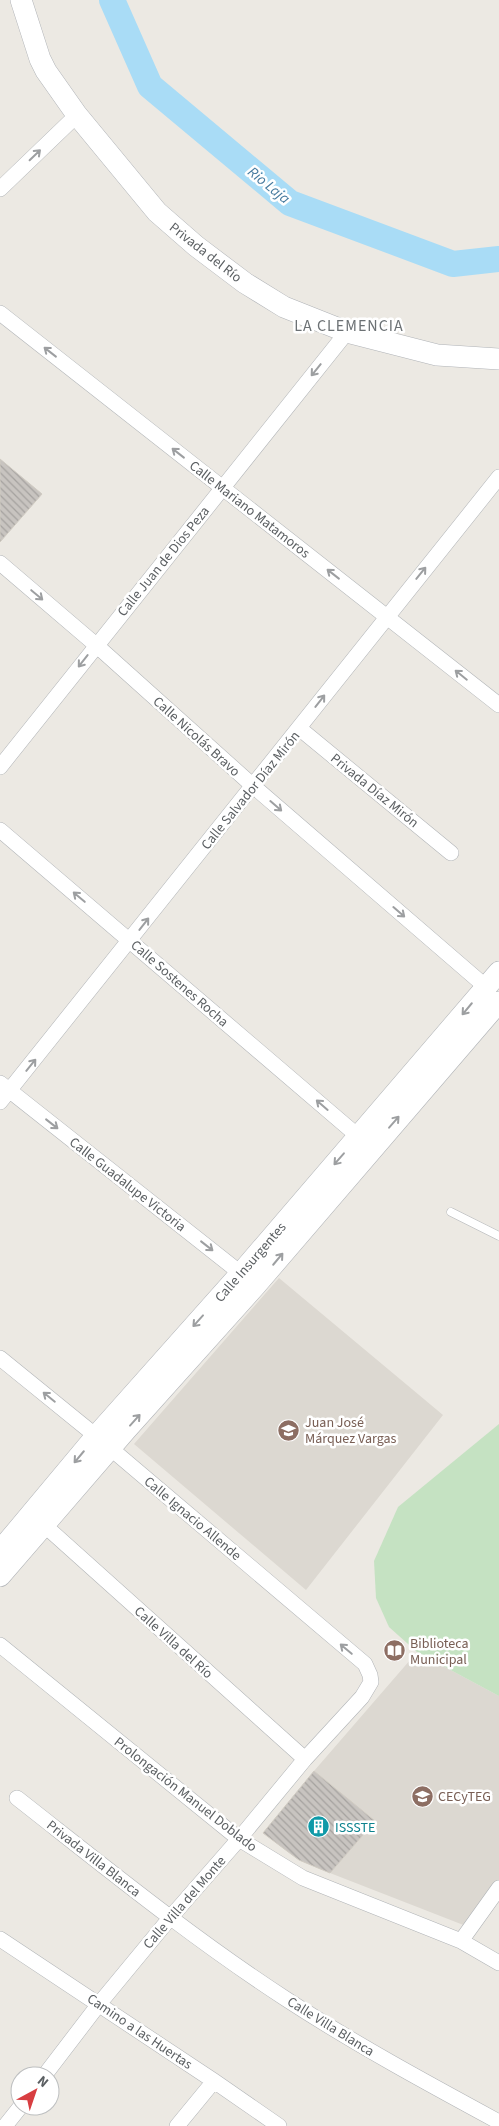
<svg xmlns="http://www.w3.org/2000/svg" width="499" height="2126" font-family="'Source Sans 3',sans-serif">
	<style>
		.education { fill: #dcd8d1 }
		.grass { fill: #c5e2c2 }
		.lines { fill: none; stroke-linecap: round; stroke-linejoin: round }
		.river { stroke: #a9dcf6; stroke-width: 26 }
		.building { fill: url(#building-back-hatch); stroke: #d0cbc2 }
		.service-casing { stroke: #b1b4b7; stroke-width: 9 }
		.minor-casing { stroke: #b1b4b7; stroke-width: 16 }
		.secondary-casing { stroke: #b0b3b7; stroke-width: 22 }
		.service { stroke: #fff; stroke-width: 8 }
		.minor { stroke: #fff; stroke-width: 15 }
		.secondary { stroke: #fff; stroke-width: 21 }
		.oneway { stroke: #9d9fa1 }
		.labels { text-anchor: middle; stroke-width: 5; stroke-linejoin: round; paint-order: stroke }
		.street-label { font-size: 14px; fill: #5b5f62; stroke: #fff }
		.education-label { font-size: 14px; fill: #785e54; stroke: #fff; text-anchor: start }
		.culture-label { font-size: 14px; fill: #0d838f; stroke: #fff; text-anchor: start }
		.water-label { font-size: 15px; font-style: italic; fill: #467a9e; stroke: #fff }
		.quarter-label { font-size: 16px; letter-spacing: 1px; fill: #6c7174; stroke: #fff }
	</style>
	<defs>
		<pattern id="building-back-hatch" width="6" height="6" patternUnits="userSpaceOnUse" patternTransform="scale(1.25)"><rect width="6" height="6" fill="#c8c4c0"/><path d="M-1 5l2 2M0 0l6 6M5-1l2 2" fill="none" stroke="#a5a29f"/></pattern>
	</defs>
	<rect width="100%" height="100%" fill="#ece9e3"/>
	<path class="education" d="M 279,1278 L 443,1415 L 306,1590 L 134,1444 Z
		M 417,1652 L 499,1696 L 499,1881 L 466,1926 L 330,1873 L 375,1821 L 314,1771 Z"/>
	<path class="grass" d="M 499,1424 L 499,1696 L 417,1652 L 389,1627 L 376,1598 L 374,1561 L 398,1507 Z"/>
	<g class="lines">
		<path class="river" d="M 112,0 L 150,86 L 290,203 L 453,264 L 499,259"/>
	</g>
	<path class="building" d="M 0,459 L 42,494 L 0,542 Z
		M 314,1771 L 375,1821 L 330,1873 L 299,1860 L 263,1833 Z"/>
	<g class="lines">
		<defs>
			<path id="service" d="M 451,1212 L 499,1236"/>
			<path id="minor" d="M 0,189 L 77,115
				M 0,313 L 499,705
				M 0,563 L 96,645 L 252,785 L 486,987
				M 299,728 L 451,853
				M 0,767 L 347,332
				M 0,830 L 359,1137
				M 0,1083 L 248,1279
				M 0,1102 L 499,477
				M 0,1358 L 96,1436 L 365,1664 L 370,1675 L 371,1682 L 362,1697 L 305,1759 L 239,1839 L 170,1918 L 99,2004 L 44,2076
				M 43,1524 L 305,1759
				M 0,1645 L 239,1839 L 303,1878 L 461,1941 L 499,1963
				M 17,1798 C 105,1867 192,1938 286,1999 C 355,2044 427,2083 499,2122
				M 0,1939 L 214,2081 L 279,2126
				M 461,1941 L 499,1888
				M 5,2126 L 21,2106
				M 177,2126 L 214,2081"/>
			<path id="secondary" d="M 21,0 L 40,59 L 46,71 L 77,115 L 157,212 L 196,246 L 245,283 L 284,307 L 347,332 L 437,355 L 499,359
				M 0,1551 L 96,1436 L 241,1273 L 499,972
				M 0,1576 L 126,1430 L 256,1285 L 499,1002"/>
		</defs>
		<use href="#service" class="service-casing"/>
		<use href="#minor" class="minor-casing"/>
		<use href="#secondary" class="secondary-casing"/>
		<use href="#service" class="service"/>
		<use href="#minor" class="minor"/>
		<use href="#secondary" class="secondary"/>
	</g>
	<defs><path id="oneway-shaft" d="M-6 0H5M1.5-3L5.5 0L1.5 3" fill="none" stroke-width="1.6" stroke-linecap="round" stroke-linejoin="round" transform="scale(1.25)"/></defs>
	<g class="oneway">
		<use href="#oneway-shaft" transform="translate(35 155) rotate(-44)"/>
		<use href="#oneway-shaft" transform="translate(50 352) rotate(-142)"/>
		<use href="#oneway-shaft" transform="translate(316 370) rotate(129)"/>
		<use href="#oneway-shaft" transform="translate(178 453) rotate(-142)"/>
		<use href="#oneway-shaft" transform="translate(421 573) rotate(-51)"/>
		<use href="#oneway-shaft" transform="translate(333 574) rotate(-142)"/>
		<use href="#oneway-shaft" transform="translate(37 595) rotate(40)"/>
		<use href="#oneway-shaft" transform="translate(83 661) rotate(128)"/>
		<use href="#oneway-shaft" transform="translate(461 675) rotate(-141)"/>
		<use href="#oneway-shaft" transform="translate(320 701) rotate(-52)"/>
		<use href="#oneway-shaft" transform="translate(276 806) rotate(41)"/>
		<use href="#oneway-shaft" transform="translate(79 897) rotate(-140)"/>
		<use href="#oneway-shaft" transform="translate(399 912) rotate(41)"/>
		<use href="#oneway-shaft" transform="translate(144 924) rotate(-52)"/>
		<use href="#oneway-shaft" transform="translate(467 1009) rotate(130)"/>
		<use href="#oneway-shaft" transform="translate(31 1065) rotate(-51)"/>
		<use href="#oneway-shaft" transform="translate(322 1105) rotate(-139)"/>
		<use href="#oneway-shaft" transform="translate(394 1122) rotate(-49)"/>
		<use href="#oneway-shaft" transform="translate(52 1124) rotate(38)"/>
		<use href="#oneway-shaft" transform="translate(339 1159) rotate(131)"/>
		<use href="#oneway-shaft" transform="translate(207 1246) rotate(38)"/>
		<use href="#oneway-shaft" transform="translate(278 1259) rotate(-50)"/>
		<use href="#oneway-shaft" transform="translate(198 1321) rotate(132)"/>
		<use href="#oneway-shaft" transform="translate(49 1397) rotate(-141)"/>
		<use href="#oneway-shaft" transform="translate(135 1420) rotate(-48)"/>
		<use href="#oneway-shaft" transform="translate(79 1457) rotate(130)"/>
		<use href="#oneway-shaft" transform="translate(346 1649) rotate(-140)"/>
	</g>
	<defs>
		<symbol id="school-disc" viewBox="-11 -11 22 22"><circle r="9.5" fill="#8d6e63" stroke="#fff"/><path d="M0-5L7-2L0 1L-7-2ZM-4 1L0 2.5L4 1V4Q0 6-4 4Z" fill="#fff"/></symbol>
		<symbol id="library-disc" viewBox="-11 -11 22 22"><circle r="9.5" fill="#8d6e63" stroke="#fff"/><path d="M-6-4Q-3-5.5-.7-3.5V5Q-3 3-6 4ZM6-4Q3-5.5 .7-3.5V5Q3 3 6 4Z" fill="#fff"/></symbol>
		<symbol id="building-disc" viewBox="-11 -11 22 22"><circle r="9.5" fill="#0f9aa8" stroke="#fff"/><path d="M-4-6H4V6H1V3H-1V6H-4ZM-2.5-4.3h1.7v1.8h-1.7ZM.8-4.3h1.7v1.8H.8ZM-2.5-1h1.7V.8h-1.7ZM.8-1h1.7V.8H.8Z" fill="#fff"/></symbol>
	</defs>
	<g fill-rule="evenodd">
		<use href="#school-disc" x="276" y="1418" width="25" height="25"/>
		<use href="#library-disc" x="382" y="1638" width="25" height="25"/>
		<use href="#school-disc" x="410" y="1784" width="25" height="25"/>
		<use href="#building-disc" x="306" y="1814" width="25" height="25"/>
	</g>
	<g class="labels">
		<g class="street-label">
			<text transform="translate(206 252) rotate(38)" y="5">Privada del Río</text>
			<text transform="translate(250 509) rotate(38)" y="5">Calle Mariano Matamoros</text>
			<text transform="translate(163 561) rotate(-51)" y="5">Calle Juan de Dios Peza</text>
			<text transform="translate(197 736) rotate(42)" y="5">Calle Nicolás Bravo</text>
			<text transform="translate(250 790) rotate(-51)" y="5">Calle Salvador Díaz Mirón</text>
			<text transform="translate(375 790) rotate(39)" y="5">Privada Díaz Mirón</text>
			<text transform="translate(180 983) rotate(41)" y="5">Calle Sostenes Rocha</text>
			<text transform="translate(128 1184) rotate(38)" y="5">Calle Guadalupe Victoria</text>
			<text transform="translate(250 1262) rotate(-49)" y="5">Calle Insurgentes</text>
			<text transform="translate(193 1518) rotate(40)" y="5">Calle Ignacio Allende</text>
			<text transform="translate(174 1642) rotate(42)" y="5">Calle Villa del Río</text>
			<text transform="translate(186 1794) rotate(38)" y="5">Prolongación Manuel Doblado</text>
			<text transform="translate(94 1858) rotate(38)" y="5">Privada Villa Blanca</text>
			<text transform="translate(184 1902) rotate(-49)" y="5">Calle Villa del Monte</text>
			<text transform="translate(331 2026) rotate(32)" y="5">Calle Villa Blanca</text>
			<text transform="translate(140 2031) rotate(34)" y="5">Camino a las Huertas</text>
		</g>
		<g class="education-label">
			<text x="305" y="1427">Juan José<tspan x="305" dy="16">Márquez Vargas</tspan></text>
			<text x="410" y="1648">Biblioteca<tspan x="410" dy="16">Municipal</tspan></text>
			<text x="438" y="1801">CECyTEG</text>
		</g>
		<g class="culture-label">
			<text x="335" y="1832">ISSSTE</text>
		</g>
		<g class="water-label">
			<text transform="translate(269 185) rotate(39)" y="5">Rio Laja</text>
		</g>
		<g class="quarter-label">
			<text x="349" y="331">LA CLEMENCIA</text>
		</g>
	</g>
	<g transform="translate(35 2091) rotate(40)"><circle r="24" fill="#ffffff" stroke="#bdbfc0"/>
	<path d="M0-4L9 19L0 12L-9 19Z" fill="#d83e41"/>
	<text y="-8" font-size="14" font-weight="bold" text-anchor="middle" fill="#5b5f62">N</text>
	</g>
</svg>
